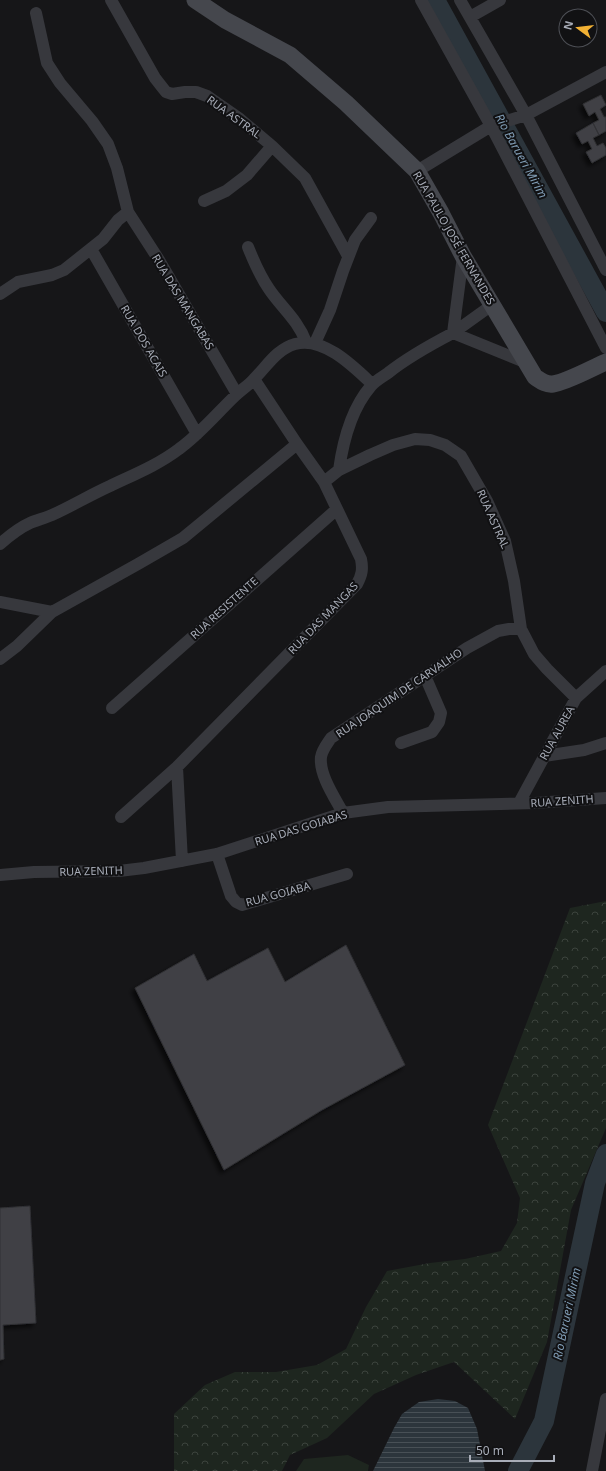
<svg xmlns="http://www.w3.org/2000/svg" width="606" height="1471" font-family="'Noto Sans',sans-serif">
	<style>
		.forest { fill: url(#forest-crowns) }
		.park { fill: #1e261f }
		.water { fill: url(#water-rules) }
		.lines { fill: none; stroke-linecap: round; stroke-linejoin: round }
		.river { stroke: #2c353c; stroke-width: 20 }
		.building { fill: #404145; stroke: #303034; filter: url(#shadow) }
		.minor { stroke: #37383d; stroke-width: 12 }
		.secondary { stroke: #45474d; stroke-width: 17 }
		.labels { text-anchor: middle; stroke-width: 4; stroke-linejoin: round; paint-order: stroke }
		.street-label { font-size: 11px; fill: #a8adb8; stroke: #111113 }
		.water-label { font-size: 12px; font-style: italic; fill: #7f9bb3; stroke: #111113 }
	</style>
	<defs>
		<pattern id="forest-crowns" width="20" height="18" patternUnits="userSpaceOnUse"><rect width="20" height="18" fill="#1e261f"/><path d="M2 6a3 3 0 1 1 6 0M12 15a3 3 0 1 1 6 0" fill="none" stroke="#3c433d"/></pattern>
		<pattern id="water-rules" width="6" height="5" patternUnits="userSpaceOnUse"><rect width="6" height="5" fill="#2c353c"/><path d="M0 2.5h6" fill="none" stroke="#485056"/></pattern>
		<filter id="shadow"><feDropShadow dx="-3.5" dy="3.5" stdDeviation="2" flood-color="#0009"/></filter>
	</defs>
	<rect width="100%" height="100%" fill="#161618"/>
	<path class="forest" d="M 606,901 L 606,1128 L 571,1210 L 547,1342 L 515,1419 L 454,1362 L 416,1375 L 374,1394 L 327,1438 L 290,1455 L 282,1471 L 174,1471 L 174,1414 L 205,1385 L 235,1372 L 276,1372 L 317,1365 L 346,1349 L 366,1307 L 387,1271 L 430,1263 L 465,1259 L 501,1251 L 517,1223 L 520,1198 L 488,1125 L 570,908 Z"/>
	<path class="park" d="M 348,1455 L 369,1465 L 368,1471 L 296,1471 L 304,1459 Z"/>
	<path class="water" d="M 438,1399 L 455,1401 L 468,1408 L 477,1429 L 485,1471 L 373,1471 L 394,1428 L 402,1414 L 419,1402 Z"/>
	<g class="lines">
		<path class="river" d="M 435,0 L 606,312
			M 518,1471 L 544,1421 L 595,1183 L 606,1154"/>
	</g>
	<path class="building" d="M 601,95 L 606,105 L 600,109 L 604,117 L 606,117 L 606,131 L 599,135 L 593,123 L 599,120 L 595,112 L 589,116 L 583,104 Z
		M 593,123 L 599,135 L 593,138 L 597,146 L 603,143 L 606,148 L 606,155 L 592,163 L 586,152 L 592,149 L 588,141 L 582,144 L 576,133 Z
		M 346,945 L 405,1065 L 322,1110 L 224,1170 L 135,988 L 194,954 L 207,981 L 268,948 L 285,982 Z
		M 30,1206 L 36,1323 L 3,1325 L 4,1359 L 0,1360 L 0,1208 Z"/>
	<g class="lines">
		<path class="minor" d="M 111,0 L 155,78 L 162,87 L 166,92 L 172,94 L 185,92 L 196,92 L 207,96 L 240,119 L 272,146 L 305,178 L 348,256
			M 421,0 L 491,126 L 606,348
			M 460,0 L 526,115 L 606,270
			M 36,13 L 47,63 L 60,83 L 92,121 L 108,144 L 117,168 L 128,212 L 159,260 L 237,394
			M 470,17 L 500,0
			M 417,171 L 491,126 L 526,115 L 606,72
			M 204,201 L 226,191 L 247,175 L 272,146
			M 248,247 C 254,262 260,276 269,289 C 281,307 298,320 306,342
			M 91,249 L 197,434
			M 463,256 L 453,333 L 492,305
			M 0,294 L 18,282 L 52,275 L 64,270 L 103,239 L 118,220 L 128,212
			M 315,343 L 330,310 L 343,271 L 355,240 L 371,218
			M 339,470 C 343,441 351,409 371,386 C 375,381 382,377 388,373 C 408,357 430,345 453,333 L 527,363
			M 324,482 L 339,470 L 370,455 L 393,445 L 415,439 L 430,440 L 445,445 L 461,456 L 487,501 L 505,541 L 514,581 L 521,629 L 534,654 L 547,669 L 576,698
			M 0,544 C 9,536 19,528 30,523 C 37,520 45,518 52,515 C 72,506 90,495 110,486 C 133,475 158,465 179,449 C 200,434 217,413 236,395 C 242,389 249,385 254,379 C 267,366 277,349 295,344 C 323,336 353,366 372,384
			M 0,602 L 52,612
			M 0,659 L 17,646 L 52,612 L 138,564 L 183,538 L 297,444
			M 112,708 L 337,509
			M 401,743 L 432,732 L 439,722 L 441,713 L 425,676
			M 544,756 L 584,750 L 606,743
			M 177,767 L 182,861
			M 519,803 L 576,698 L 606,671
			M 343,813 C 335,798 319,775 321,757 C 322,750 327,744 331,738 L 467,648 L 498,631 L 509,629 L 521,629
			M 121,817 L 177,767 L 357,584 C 362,575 363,569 361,559 L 324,482 L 297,444 L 254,379
			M 217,854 L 231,896 L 236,902 L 242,905 L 347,874
			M 0,875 L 34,872 L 119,871 L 144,868 L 217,854 L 343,813 L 388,807 L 535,803 L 606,798
			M 592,1471 L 606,1399"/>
		<path class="secondary" d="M 195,0 L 225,20 L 290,55 L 346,103 L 417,171 L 441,213 L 463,256 L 535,377 C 541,381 546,385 553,384 C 567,382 592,368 606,362"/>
	</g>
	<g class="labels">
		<g class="street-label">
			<text transform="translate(234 117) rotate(36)" y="4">RUA ASTRAL</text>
			<text transform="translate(454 238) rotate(60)" y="4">RUA PAULO JOSÉ FERNANDES</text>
			<text transform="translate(183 302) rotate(59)" y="4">RUA DAS MANGABAS</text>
			<text transform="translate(144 341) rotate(60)" y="4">RUA DOS ACAIS</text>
			<text transform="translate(493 519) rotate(66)" y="4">RUA ASTRAL</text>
			<text transform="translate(224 608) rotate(-42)" y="4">RUA RESISTENTE</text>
			<text transform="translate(323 618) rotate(-46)" y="4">RUA DAS MANGAS</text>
			<text transform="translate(399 693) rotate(-34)" y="4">RUA JOAQUIM DE CARVALHO</text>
			<text transform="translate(557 733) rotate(-61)" y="4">RUA AUREA</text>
			<text transform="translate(562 801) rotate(-4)" y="4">RUA ZENITH</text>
			<text transform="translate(301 828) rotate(-17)" y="4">RUA DAS GOIABAS</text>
			<text transform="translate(91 871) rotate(-2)" y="4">RUA ZENITH</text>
			<text transform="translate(278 894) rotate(-15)" y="4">RUA GOIABA</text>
		</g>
		<g class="water-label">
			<text transform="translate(521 156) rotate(61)" y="4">Rio Barueri Mirim</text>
			<text transform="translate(567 1314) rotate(-78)" y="4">Rio Barueri Mirim</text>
		</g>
	</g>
	<g transform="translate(578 28) rotate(285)"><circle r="19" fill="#111113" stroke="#4d4f55"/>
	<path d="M0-3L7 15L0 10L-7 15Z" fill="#f2b134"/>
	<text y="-6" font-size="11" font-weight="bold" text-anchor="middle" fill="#a8adb8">N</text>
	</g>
	<path d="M470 1455v6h84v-6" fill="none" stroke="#a8adb8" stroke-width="2"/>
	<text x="476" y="1455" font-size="12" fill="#a8adb8" stroke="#111113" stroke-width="3" paint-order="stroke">50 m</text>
</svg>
